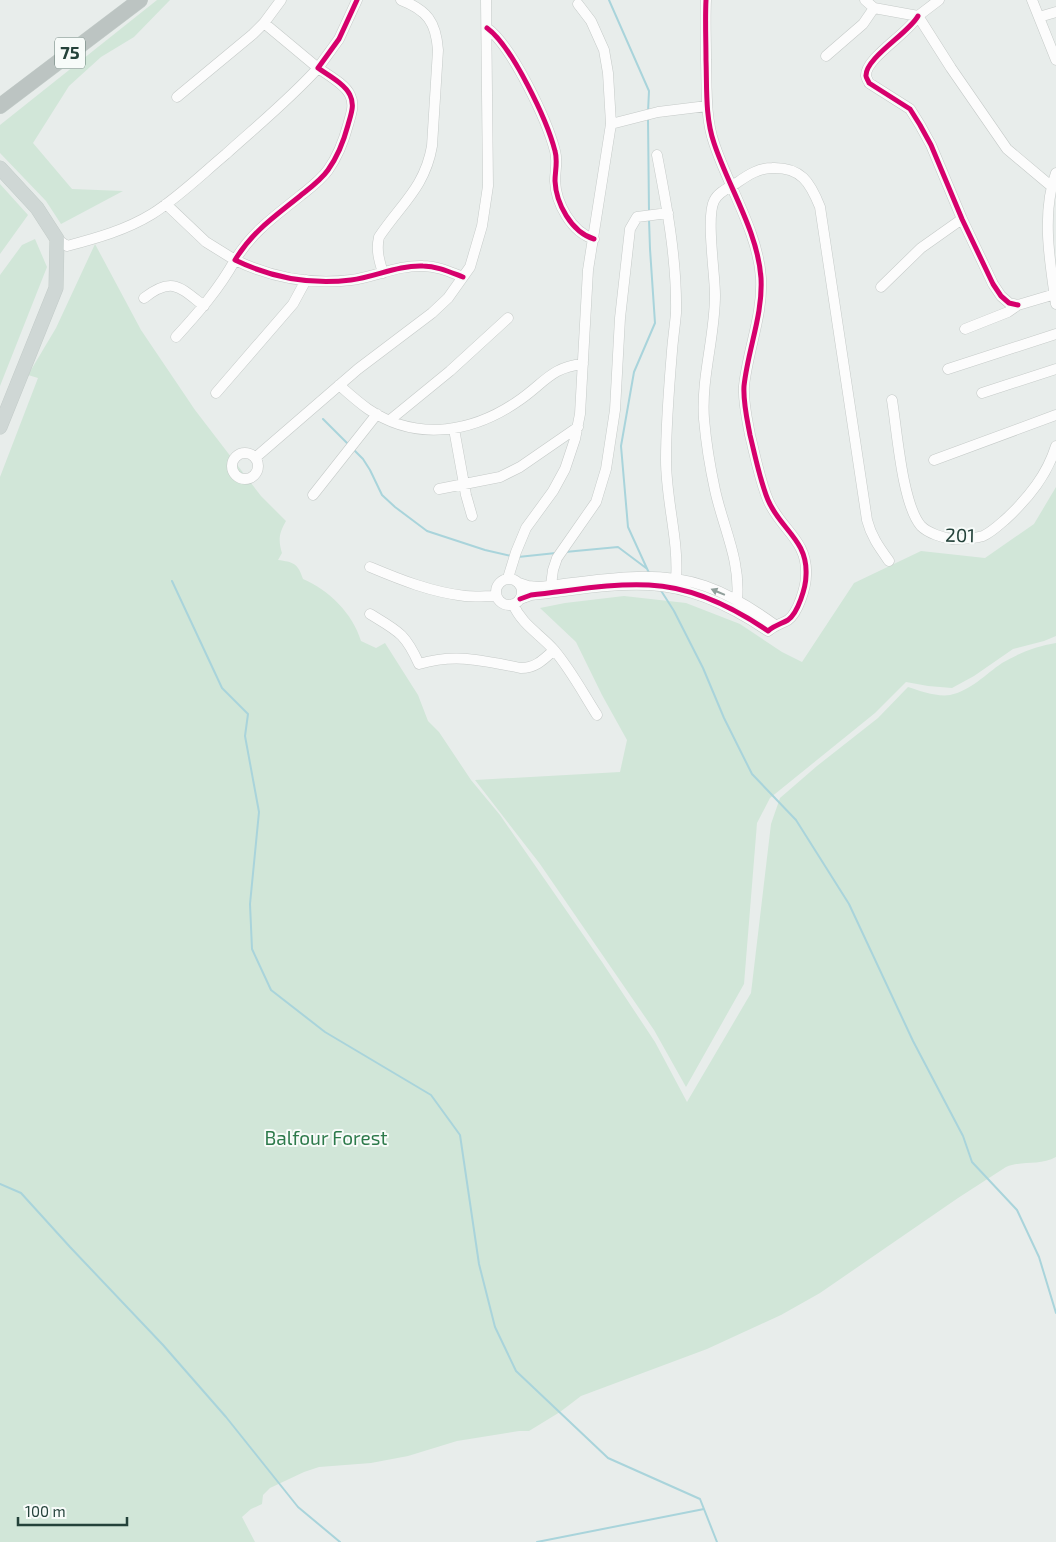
<svg xmlns="http://www.w3.org/2000/svg" width="1056" height="1542" font-family="'Exo 2',sans-serif">
	<style>
		.green { fill: #d1e6d8 }
		.lines { fill: none; stroke-linecap: round; stroke-linejoin: round }
		.stream { stroke: #a9d4db; stroke-width: 2 }
		.minor-casing { stroke: #c5cac8; stroke-width: 11 }
		.major-casing { stroke: #c3ccc9; stroke-width: 15 }
		.highway-casing { stroke: #c3ccc9; stroke-width: 16 }
		.minor { stroke: #fcfcfc; stroke-width: 10 }
		.major { stroke: #cfd7d5; stroke-width: 14 }
		.highway { stroke: #bcc4c2; stroke-width: 15 }
		.cycleway-casing { stroke: #f7fbf9; stroke-width: 8 }
		.cycleway { stroke: #d6006c; stroke-width: 5 }
		.oneway { fill: #909f9b }
		.labels { text-anchor: middle; stroke-width: 4; stroke-linejoin: round; paint-order: stroke }
		.shield { fill: #f7fbf9; stroke: #637a73; stroke-width: 1 }
		.shield-label { font-size: 18px; font-weight: bold; fill: #24423a }
		.street-label { font-size: 19px; fill: #24423a; stroke: #f7fbf9 }
		.park-label { font-size: 19px; fill: #2d7a4b; stroke: #f7fbf9 }
	</style>
	<rect width="100%" height="100%" fill="#e8edeb"/>
	<path class="green" d="M 157,0 L 170,0 L 134,37 L 101,57 L 69,86 L 33,143 L 72,189 L 123,191 L 61,224 L 46,201 L 0,153 L 0,125 Z
		M 0,184 L 28,215 L 0,254 Z
		M 35,239 L 47,267 L 0,386 L 0,275 L 22,245 Z
		M 95,244 L 141,330 L 195,410 L 261,496 L 286,521 C 279,533 278,540 282,553 L 278,560 C 293,562 298,563 303,579 C 329,590 353,614 361,641 L 376,648 L 385,643 L 418,695 L 428,721 L 439,732 L 471,780 L 500,815 L 602,962 L 655,1042 L 687,1102 L 751,993 L 771,824 L 780,798 L 817,766 L 878,718 L 908,687 C 920,691 937,697 950,695 C 970,691 986,674 1002,663 C 1019,653 1037,646 1056,643 L 1056,1157 C 1040,1166 1023,1160 1006,1167 L 958,1198 L 820,1293 L 781,1315 L 707,1349 L 581,1396 L 560,1412 L 529,1431 L 519,1431 L 457,1441 L 408,1456 L 371,1463 L 319,1467 L 304,1472 L 270,1488 L 263,1495 L 262,1504 L 251,1509 L 242,1517 L 255,1542 L 0,1542 L 0,477 L 38,378 L 28,375 L 56,328 Z
		M 1056,487 L 1056,636 L 1044,641 L 1013,649 L 974,676 L 952,688 L 928,686 L 906,682 L 875,713 L 770,798 L 757,823 L 744,984 L 686,1087 L 654,1030 L 540,864 L 475,780 L 620,772 L 627,740 L 602,695 L 576,642 L 540,608 L 565,603 L 624,596 L 686,603 L 740,624 L 782,652 L 802,662 L 854,583 L 921,551 L 985,558 L 1034,524 Z"/>
	<g class="lines">
		<path class="stream" d="M 609,0 L 649,91 L 648,112
			M 648,119 L 649,212
			M 649,219 L 650,249 L 655,323 L 634,372 L 621,446 L 628,527 L 649,573
			M 323,419 L 348,444
			M 353,449 L 363,459 L 370,470 L 382,495 L 395,507 L 427,531 L 485,550 L 511,556
			M 565,552 L 618,547 L 646,568
			M 518,557 L 556,553
			M 172,581 L 222,688 L 248,714 L 245,736 L 259,812 L 250,904 L 252,949 L 271,990 L 325,1032 L 431,1095 L 460,1135 L 479,1264 L 495,1327 L 516,1371 L 608,1458 L 700,1499 L 717,1542
			M 660,589 L 674,611 L 703,668 L 724,718 L 752,774 L 796,820 L 849,904 L 913,1041 L 963,1136 L 972,1162 L 1017,1210 L 1039,1257 L 1056,1313
			M 0,1184 L 21,1193 L 70,1247 L 163,1345 L 226,1417 L 298,1507 L 340,1542
			M 537,1542 L 704,1509"/>
		<defs>
			<path id="minor" d="M 357,0 L 339,39 L 318,68 C 328,75 345,84 350,95 C 355,105 351,114 348,125 C 344,140 338,156 328,170 C 321,180 310,188 300,196 C 274,217 253,231 235,260 C 272,278 310,285 351,280 C 375,277 398,265 423,266 C 437,266 450,272 463,277
				M 865,0 L 874,8 L 918,16 L 939,0
				M 1032,0 L 1056,60
				M 918,16 C 909,33 865,58 866,76 C 866,78 869,82 869,83 L 910,109 L 920,125 L 931,145 L 962,219 L 993,284 L 1001,296 L 1009,303 L 1018,305
				M 918,16 L 951,68 L 1007,149 L 1051,186
				M 1039,17 L 1056,12
				M 487,28 C 512,46 547,120 555,151 C 558,161 555,171 555,181 C 556,203 571,232 594,239
				M 826,56 L 863,24 L 874,8
				M 177,97 L 253,34 L 264,23 L 281,0
				M 611,124 L 658,112 L 707,106
				M 657,155 C 667,207 677,260 676,313 C 675,325 673,338 672,351 C 669,387 666,424 666,460 C 666,501 679,540 676,580
				M 1056,173 C 1041,213 1050,263 1056,304
				M 166,204 L 206,242 L 235,260 C 219,289 198,313 176,337
				M 57,239 L 67,246 C 97,238 126,230 152,214 C 179,197 202,174 226,154 C 257,126 290,99 318,68 L 264,23
				M 383,273 C 379,260 376,250 379,237 C 401,204 425,187 432,146 L 438,50 C 436,22 427,10 401,0
				M 881,287 L 921,248 L 962,219
				M 144,298 C 172,276 180,287 204,306
				M 965,329 L 1008,312 L 1018,305 L 1055,294
				M 948,369 L 1056,334
				M 339,385 C 348,393 358,402 368,409 C 418,443 475,432 521,399 C 545,382 552,367 583,364
				M 216,393 L 293,304 L 306,280
				M 982,393 L 1056,369
				M 892,400 C 897,430 902,504 921,526 C 928,533 943,538 952,539 C 963,539 973,539 983,536 C 992,532 1000,524 1007,518 C 1029,497 1047,475 1056,446
				M 390,420 L 450,371 L 508,318
				M 454,429 L 466,495 L 472,516
				M232 466a13 13 0 1 1 26 0a13 13 0 1 1-26 0Z
				M 255,458 L 358,369 L 432,313 L 448,298 L 470,267 L 482,226 L 488,186 L 486,0
				M 934,460 L 1056,415
				M 439,489 L 500,477 L 520,467 L 578,427
				M 313,495 L 377,414
				M 370,567 C 401,580 431,592 465,596 C 475,597 486,596 496,596
				M 508,578 L 516,552 L 526,528 L 553,491 L 565,469 L 575,439 L 580,414 L 588,270 L 611,124 L 608,73 L 604,50 L 591,21 L 578,4
				M496 592a13 13 0 1 1 26 0a13 13 0 1 1-26 0Z
				M 519,583 L 528,586 L 539,587 C 593,581 652,568 705,586 C 731,595 753,609 775,625
				M 551,585 L 553,570 L 557,558 L 596,502 L 606,469 L 615,410 L 620,318 L 630,229 L 637,217 L 668,213
				M 520,599 L 531,595 C 570,591 610,583 649,585 C 693,587 733,607 768,631 C 775,625 781,624 788,620 C 798,613 806,587 806,575 C 808,540 780,529 768,500 C 760,481 755,455 750,435 C 747,419 743,402 744,386 C 748,349 763,315 761,278 C 758,232 728,186 714,143 C 705,117 707,87 706,60 C 706,40 705,20 706,0
				M 737,600 C 741,561 723,527 715,490 C 710,467 706,442 704,419 C 701,377 715,337 715,295 C 715,274 706,217 714,201 C 718,192 730,187 738,182 C 748,175 759,168 772,168 C 801,167 810,182 820,207 L 867,520 C 871,536 879,547 889,561
				M 513,604 C 522,625 540,634 554,650 C 571,670 583,693 597,715
				M 370,614 C 398,631 405,633 419,664 C 457,653 483,661 521,668 C 536,668 544,659 554,650"/>
			<path id="major" d="M 0,168 L 37,208 L 57,239 L 56,288 L 0,427"/>
			<path id="highway" d="M 0,106 L 140,0"/>
		</defs>
		<use href="#minor" class="minor-casing"/>
		<use href="#major" class="major-casing"/>
		<use href="#highway" class="highway-casing"/>
		<use href="#minor" class="minor"/>
		<use href="#major" class="major"/>
		<use href="#highway" class="highway"/>
		<defs>
			<path id="cycleway" d="M 357,0 L 339,39 L 318,68 C 328,75 345,84 350,95 C 355,105 351,114 348,125 C 344,140 338,156 328,170 C 321,180 310,188 300,196 C 274,217 253,231 235,260 C 272,278 310,285 351,280 C 375,277 398,265 423,266 C 437,266 450,272 463,277
				M 918,16 C 909,33 865,58 866,76 C 866,78 869,82 869,83 L 910,109 L 920,125 L 931,145 L 962,219 L 993,284 L 1001,296 L 1009,303 L 1018,305
				M 487,28 C 512,46 547,120 555,151 C 558,161 555,171 555,181 C 556,203 571,232 594,239
				M 520,599 L 531,595 C 570,591 610,583 649,585 C 693,587 733,607 768,631 C 775,625 781,624 788,620 C 798,613 806,587 806,575 C 808,540 780,529 768,500 C 760,481 755,455 750,435 C 747,419 743,402 744,386 C 748,349 763,315 761,278 C 758,232 728,186 714,143 C 705,117 707,87 706,60 C 706,40 705,20 706,0"/>
		</defs>
		<use href="#cycleway" class="cycleway-casing"/>
		<use href="#cycleway" class="cycleway"/>
	</g>
	<defs><path id="oneway-solid" d="M-6-.8H1V-3.2L6.5 0L1 3.2V.8H-6Z" transform="scale(1.25)"/></defs>
	<use class="oneway" href="#oneway-solid" transform="translate(718 592) rotate(-157)"/>
	<g class="labels">
		<rect class="shield" x="55" y="37.5" width="30" height="31" rx="4"/>
		<g class="shield-label">
			<text x="70" y="59">75</text>
		</g>
		<g class="street-label">
			<text transform="translate(960 535) rotate(1)" y="7">201</text>
		</g>
		<g class="park-label">
			<text x="326" y="1145">Balfour Forest</text>
		</g>
	</g>
	<path d="M18 1517v8h109v-8" fill="none" stroke="#24423a" stroke-width="2.5"/>
	<text x="25" y="1517" font-size="15" fill="#24423a" stroke="#f7fbf9" stroke-width="4" paint-order="stroke">100 m</text>
</svg>
